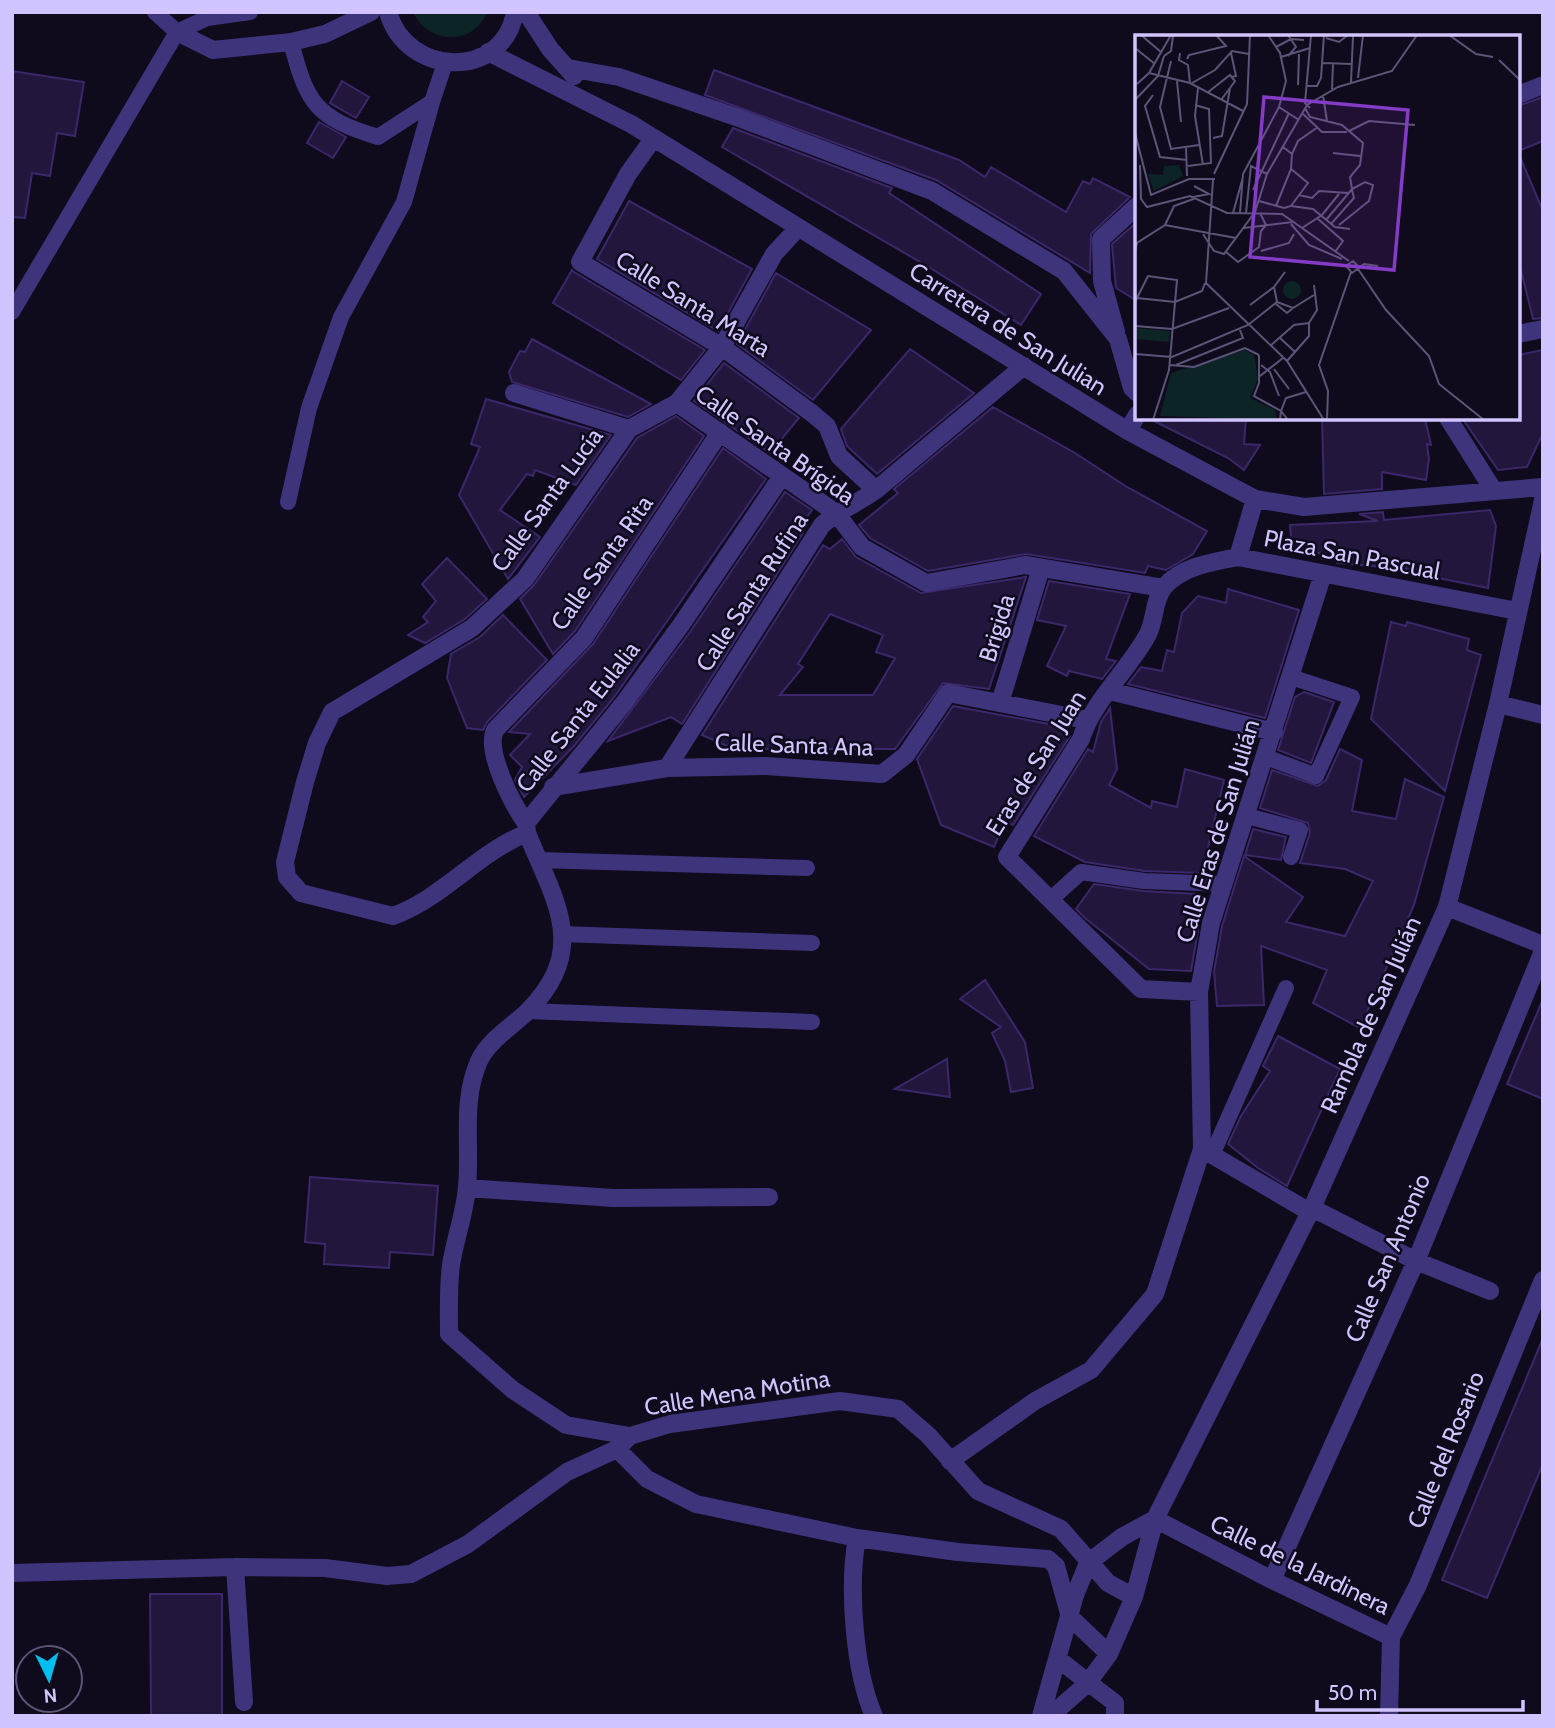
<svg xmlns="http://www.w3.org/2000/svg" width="1555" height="1728" font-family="Cabin,sans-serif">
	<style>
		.green { fill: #0d2426 }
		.building { fill: #22163d; stroke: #3b276a; stroke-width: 2; fill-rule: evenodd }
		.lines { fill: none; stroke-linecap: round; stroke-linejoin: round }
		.lane { stroke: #3e347c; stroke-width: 16 }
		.street { stroke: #3e347c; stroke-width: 18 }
		.labels { text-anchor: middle; stroke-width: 5; stroke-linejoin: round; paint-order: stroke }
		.street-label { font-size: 24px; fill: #d2c5ff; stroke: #0f0a1c }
		.inset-road { fill: none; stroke: #5d5577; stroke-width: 2 }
		.view { fill: #843bc5; fill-opacity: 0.15; stroke: #843bc5; stroke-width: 3.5 }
		.inset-edge { fill: none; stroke: #d2c5ff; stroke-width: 3.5 }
	</style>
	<rect width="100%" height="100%" fill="#0f0a1c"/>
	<path class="green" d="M 413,12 L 487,12 C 474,46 428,45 413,12 Z"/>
	<path class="building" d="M 714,70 L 959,160 L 985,177 L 991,167 L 1066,212 L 1083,181 L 1090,184 L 1093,178 L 1130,197 L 1091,234 L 1090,273 L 936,180 L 705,95 Z
		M 12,71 L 84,82 L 75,136 L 57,133 L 50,176 L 32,173 L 25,218 L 12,217 Z
		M 342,81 L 369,97 L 356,118 L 330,103 Z
		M 1543,97 L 1543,141 L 1518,151 L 1518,106 Z
		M 319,122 L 346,137 L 333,158 L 307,143 Z
		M 733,128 L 892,188 L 889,193 L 1041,294 L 1021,325 L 927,266 L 722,147 Z
		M 1518,152 L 1543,211 L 1543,318 L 1533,319 L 1518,258 Z
		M 629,201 L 752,269 L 718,331 L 597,259 Z
		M 1137,222 L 1137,301 L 1116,288 L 1112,244 Z
		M 572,270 L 574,272 L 705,350 L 681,380 L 553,303 Z
		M 776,273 L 871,330 L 813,400 L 737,344 Z
		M 532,339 L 651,404 L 628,417 L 512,382 L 509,372 L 520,351 L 525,352 Z
		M 910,349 L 974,393 L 877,474 L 847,446 L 841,429 Z
		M 1543,350 L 1543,433 L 1527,467 L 1498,470 L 1462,418 L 1518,418 L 1518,355 Z
		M 724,363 L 799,418 L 770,453 L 694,401 Z
		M 486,399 L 611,435 L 576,485 L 535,470 L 533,476 L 527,474 L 500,510 L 540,537 L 508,579 L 459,495 L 480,447 L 471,444 Z
		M 993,407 L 1075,453 L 1127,487 L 1207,531 L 1193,554 L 1166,570 L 1148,566 L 1145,573 L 1026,554 L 928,571 L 870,538 L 859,525 L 898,493 L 894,489 Z
		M 676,416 L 704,436 L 575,631 L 553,654 L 520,599 L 534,585 L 637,438 Z
		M 1148,418 L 1246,418 L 1244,444 L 1260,445 L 1244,470 L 1228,458 Z
		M 1322,418 L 1425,418 L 1431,445 L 1427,444 L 1429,459 L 1426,480 L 1382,472 L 1382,489 L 1324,494 Z
		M 723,448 L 766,479 L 615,696 L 574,746 L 524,797 L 515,780 L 522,767 L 510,755 L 530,734 L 509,732 L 593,644 Z
		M 785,492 L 812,510 L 798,530 L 803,533 L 682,724 L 671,717 L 608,741 L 690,632 Z
		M 1490,510 L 1496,526 L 1488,588 L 1428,576 L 1429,571 L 1337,563 L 1336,558 L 1322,559 L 1322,553 L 1308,554 L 1308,549 L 1292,551 L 1290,525 L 1378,521 L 1359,514 L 1383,512 L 1384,520 Z
		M 842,539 L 856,557 L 921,593 L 1026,577 L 989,689 L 943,683 L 895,749 L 734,749 L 702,735 L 823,545 L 830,549 ZM 830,614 L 883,635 L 876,652 L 895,658 L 873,695 L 780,695 L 803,667 L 798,664 Z
		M 447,558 L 487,599 L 465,619 L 425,643 L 408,635 L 428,622 L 423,617 L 436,601 L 422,584 Z
		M 1049,581 L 1130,594 L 1106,659 L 1116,661 L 1102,679 L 1069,671 L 1067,676 L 1047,666 L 1066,626 L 1037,620 Z
		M 1228,589 L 1299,610 L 1265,718 L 1128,684 L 1141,667 L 1162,671 L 1167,650 L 1174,652 L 1182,613 L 1198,596 L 1226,603 Z
		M 503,615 L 547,660 L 487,722 L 483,730 L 467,728 L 447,678 L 451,654 L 480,637 Z
		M 1391,622 L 1406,626 L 1407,622 L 1469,639 L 1467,650 L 1481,655 L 1445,791 L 1371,719 Z
		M 1304,692 L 1334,702 L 1311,763 L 1278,750 L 1295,697 Z
		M 953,706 L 1054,725 L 1070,736 L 1013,825 L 1005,821 L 994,847 L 941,825 L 917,759 Z
		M 1110,708 L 1117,769 L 1109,785 L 1151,808 L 1152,801 L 1177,807 L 1185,769 L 1224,780 L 1202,873 L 1145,871 L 1085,862 L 1034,836 L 1088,749 L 1093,752 L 1101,722 Z
		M 1340,749 L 1362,760 L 1352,811 L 1396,819 L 1405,779 L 1444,797 L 1414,905 L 1360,1028 L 1313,1003 L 1327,970 L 1261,946 L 1264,1005 L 1217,1006 L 1214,972 L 1222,926 L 1244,856 L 1303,897 L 1286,922 L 1345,936 L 1373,881 L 1345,869 L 1300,863 L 1310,833 L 1308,823 L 1260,808 L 1272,770 L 1318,786 L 1326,780 Z
		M 1253,829 L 1286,837 L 1281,860 L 1245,855 Z
		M 1094,884 L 1143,891 L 1197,894 L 1189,928 L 1198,930 L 1191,971 L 1149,969 L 1085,918 L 1076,909 Z
		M 985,980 L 1025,1042 L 1033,1088 L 1011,1092 L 1005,1061 L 992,1033 L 1001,1027 L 960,999 Z
		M 1543,999 L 1543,1099 L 1507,1084 Z
		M 1278,1036 L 1340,1069 L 1287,1186 L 1258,1168 L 1228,1144 L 1241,1116 L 1270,1071 L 1263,1066 Z
		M 947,1059 L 950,1097 L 895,1089 Z
		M 310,1177 L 438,1186 L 433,1255 L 390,1252 L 389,1268 L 324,1264 L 325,1244 L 305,1242 Z
		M 1543,1338 L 1543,1464 L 1487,1598 L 1442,1580 Z
		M 150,1594 L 222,1594 L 222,1716 L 151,1716 Z"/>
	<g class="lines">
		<path class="lane" d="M 155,12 L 177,32
			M 291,42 C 307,104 316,118 378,137 L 432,102 L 445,63
			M 12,312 L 177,32 L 207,18 L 250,12
			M 288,502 L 309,408 L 341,317 L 404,202 L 432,102
			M 1266,757 L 1316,776 L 1352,697 L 1291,677
			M 1247,816 L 1300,830 L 1291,857
			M 538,860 L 807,868
			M 1050,900 L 1081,872 L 1144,881 L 1224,884
			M 562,934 L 812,943
			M 528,1011 L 812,1022
			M 1212,1155 L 1286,988"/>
		<path class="street" d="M 388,12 C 406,77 503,81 515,12
			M 526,12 L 550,49 L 574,76
			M 177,32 L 213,50 L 291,42 L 325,34 L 371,12
			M 488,52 L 631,124 L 1128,431 L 1255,499 L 1304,507 L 1543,487
			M 568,68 L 619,77 L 742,119 L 932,191 L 1064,271 L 1118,339 L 1132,388 L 1137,393
			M 1518,95 L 1543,85
			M 653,139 L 628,174 L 580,262 L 722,347 L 813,414 L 827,426 L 839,456 L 876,490
			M 1116,332 L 1102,281 L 1101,239 L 1137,206
			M 1518,334 L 1543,329
			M 514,393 L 629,429 L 677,403 L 836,513 L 862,547 L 926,583 L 1025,565 L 1163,588
			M 677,403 L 722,347 L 774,254 L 798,228
			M 1448,418 L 1494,491
			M 1128,431 L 1137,415
			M 1238,557 L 1255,499
			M 1110,691 L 1274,732
			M 1000,703 L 1041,568
			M 1498,704 L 1543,715
			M 667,768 L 822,525 C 838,511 858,503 876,490 L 1024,366
			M 553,787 L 667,768 L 766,766 L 882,774 L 906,755 L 948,693 L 1087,720
			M 526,823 C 513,805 485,752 495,730 L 584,638 L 720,432
			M 527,833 C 477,853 443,898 393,916 L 301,893 L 287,877 L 285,862 L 305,782 L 317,743 L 332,712 L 472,628 L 525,579 L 629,429
			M 1447,907 L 1543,945
			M 1199,992 L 1141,989 L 1007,857 L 1081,739 C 1093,700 1129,670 1148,634 C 1155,621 1154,598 1164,587 C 1182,566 1213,562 1238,557 L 1517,611
			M 467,1188 L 613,1198 L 769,1197
			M 1312,1208 L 1416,1261 L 1490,1291
			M 1308,1211 L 1202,1149 L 1199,992 L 1211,923 L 1323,574
			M 630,1436 L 566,1425 L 513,1390 L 449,1334 C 449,1312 448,1287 451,1265 C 455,1239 465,1213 467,1187 C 471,1144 461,1102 479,1061 C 488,1041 511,1027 527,1012 C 590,949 555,902 527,833 L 526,823 L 624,703 L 681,625 L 782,476
			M 950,1461 L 1035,1401 L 1091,1370 L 1155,1294 L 1202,1149
			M 1155,1519 L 1272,1580 L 1391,1637 L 1389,1716
			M 857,1538 C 848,1586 854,1671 874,1716
			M 235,1567 L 244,1702
			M 12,1573 L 235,1567 L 325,1568 L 387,1576 L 411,1574 L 468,1544 L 567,1472 L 617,1449
			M 1272,1580 L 1416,1261 L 1543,951
			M 1391,1637 L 1418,1585 L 1543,1280
			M 1109,1654 L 1070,1617 L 1056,1566 L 1048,1559 L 958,1552 L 857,1538 L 696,1504 L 647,1479 L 617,1449 L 630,1436 L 670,1424 L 840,1401 L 898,1409 L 928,1435 L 978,1491 L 1061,1529 L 1108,1583 L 1134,1597
			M 1058,1659 L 1115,1703 L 1115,1716
			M 1041,1716 L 1075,1595 L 1088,1563 L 1122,1537 L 1155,1519
			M 1050,1716 L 1087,1684 L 1109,1654 L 1134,1597 L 1155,1519 L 1312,1208 L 1447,907 L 1498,704 L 1543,500"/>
	</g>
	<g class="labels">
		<g class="street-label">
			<text transform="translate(693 304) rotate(32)" y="8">Calle Santa Marta</text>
			<text transform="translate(1008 329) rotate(32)" y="8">Carretera de San Julian</text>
			<text transform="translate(775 445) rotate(35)" y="8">Calle Santa Brígida</text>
			<text transform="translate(547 500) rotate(-54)" y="8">Calle Santa Lucía</text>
			<text transform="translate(1352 555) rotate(11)" y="8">Plaza San Pascual</text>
			<text transform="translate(602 563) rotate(-55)" y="8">Calle Santa Rita</text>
			<text transform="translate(752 592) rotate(-57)" y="8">Calle Santa Rufina</text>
			<text transform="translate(997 628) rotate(-73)" y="8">Brigida</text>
			<text transform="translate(578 717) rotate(-52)" y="8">Calle Santa Eulalia</text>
			<text transform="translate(794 745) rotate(2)" y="8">Calle Santa Ana</text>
			<text transform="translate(1036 763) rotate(-58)" y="8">Eras de San Juan</text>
			<text transform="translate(1218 831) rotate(-73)" y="8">Calle Eras de San Julián</text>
			<text transform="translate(1371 1015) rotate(-66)" y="8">Rambla de San Julián</text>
			<text transform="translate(1388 1258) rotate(-67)" y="8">Calle San Antonio</text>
			<text transform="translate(737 1393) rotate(-9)" y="8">Calle Mena Motina</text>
			<text transform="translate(1446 1450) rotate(-68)" y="8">Calle del Rosario</text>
			<text transform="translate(1300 1565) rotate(26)" y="8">Calle de la Jardinera</text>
		</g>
	</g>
	<g transform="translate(1135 35)">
		<rect width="385" height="385" fill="#0f0a1c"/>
		<path d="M 44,130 L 48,141 L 19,156 L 13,139 L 28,140 L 29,131 ZM148 255a9 9 0 1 1 18 0a9 9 0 1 1-18 0ZM 0,293 L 35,296 L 34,307 L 0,304 ZM 109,315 L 119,320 L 123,344 L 115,363 L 140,375 L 142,385 L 25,381 L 36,338 Z" fill="#0d2426"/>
		<path class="inset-road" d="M 6,0 L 26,17M 133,0 L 145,18 L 151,46 L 144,72 L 164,85M 153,0 L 161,12 L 153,21M 314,0 L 341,19 L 358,22M 191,3 L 204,7 L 213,0M 141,12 L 156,4 L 169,5M 0,13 L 20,29M 45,18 L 44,25 L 53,30 L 55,48M 96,18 L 101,41 L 97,42M 29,21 L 36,16 L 38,1M 146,22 L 175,13M 52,24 L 54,20 L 91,11 L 81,0M 364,25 L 385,45M 36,26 L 25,72 L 36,114 L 64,110M 188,28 L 217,29M 14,38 L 55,48 L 108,76M 223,43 L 228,0M 42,46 L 46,87M 216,47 L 218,1M 57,48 L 80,35 L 97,16 L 114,19M 2,49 L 14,38 L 36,0M 163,50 L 164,19M 172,51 L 182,51 L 186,43 L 189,0M 63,53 L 60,81 L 68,130M 197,54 L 198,29M 72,58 L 95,40 L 100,46 L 95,53M 18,60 L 10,71 L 25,122 L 52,125M 188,60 L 192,86M 0,65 L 23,41 L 29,21M 170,73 L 175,82 L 207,90 L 228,108 L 225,130 L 215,142 L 217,154M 175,73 L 170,68 L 176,0M 167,78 L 187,97 L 212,97M 214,96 L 234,86 L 280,90M 0,98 L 16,160 L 54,144 L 80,144M 78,103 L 87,101 L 95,53 L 86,65M 51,112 L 52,141M 198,118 L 225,121M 157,119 L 163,106 L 183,92M 5,130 L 6,164 L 12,172 L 55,161 L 92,178 L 147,179 L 214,226M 53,131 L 76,128 L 74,74 L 60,70M 79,139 L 112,69 L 115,0M 78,145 L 71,248 L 152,326 L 189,385M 118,155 L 154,78M 164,160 L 177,163 L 184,156 L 213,158M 58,162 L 74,159 L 59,151M 124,166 L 149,173M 141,171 L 156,134 L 157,119 L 148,112M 156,171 L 178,174 L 200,192 L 215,194M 149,173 L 156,171 L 173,148 L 156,134M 98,178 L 108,142M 105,178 L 108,139 L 144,72M 111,178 L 116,131 L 132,139M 182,183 L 208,206 L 200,217M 191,185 L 217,154 L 230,147 L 238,150 L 234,166 L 204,190M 156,189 L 174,210 L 207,224M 196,189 L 219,163 L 217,155M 30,190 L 39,171 L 61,163M 109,193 L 158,187M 167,193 L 187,180 L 204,159M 68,199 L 79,216 L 89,219 L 120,177 L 132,139 L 172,70 L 203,52 L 257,36 L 282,0M 0,216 L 2,208 L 30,190 L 101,203M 126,216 L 154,208 L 159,199M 91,217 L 103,227 L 124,212 L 126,196 L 131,190 L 125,178M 223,231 L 218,226 L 211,231 L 217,238 L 229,229 L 243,231M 223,234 L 251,275 L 294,321 L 304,349 L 349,385M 2,263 L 40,267 L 67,256 L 70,248M 0,267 L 13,241 L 42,245 L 34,335 L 18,385M 142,267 L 158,273 L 179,260M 142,267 L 139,252 L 150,237M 141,269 L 152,278 L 158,273M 115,270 L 139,252M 174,288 L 182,275 L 179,250M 0,291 L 37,294 L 94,273M 144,302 L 160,317M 135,311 L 159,290 L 174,288M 0,319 L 37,322 L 113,290 L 142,267M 124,320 L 124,348 L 119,361 L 146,376 L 145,385M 152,326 L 174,301 L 174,288M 35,330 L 59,332 L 110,313 L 124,320M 41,330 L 108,303 L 105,295M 126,330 L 135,337 L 144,361M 139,334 L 154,354M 125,341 L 148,323M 153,385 L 146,376 L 151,363 L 171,357M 192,385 L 193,356 L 184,330 L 216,237"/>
		<path class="view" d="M 129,62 L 273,75 L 259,235 L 115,222 Z"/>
		<rect width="385" height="385" class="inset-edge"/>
	</g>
	<rect width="1555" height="1728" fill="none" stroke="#d2c5ff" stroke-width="28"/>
	<g transform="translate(49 1679) rotate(175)"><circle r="33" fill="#0f0a1c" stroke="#5d5577" stroke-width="2"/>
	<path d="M0-5L12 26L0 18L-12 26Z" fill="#00bef0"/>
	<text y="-10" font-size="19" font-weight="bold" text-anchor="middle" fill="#d2c5ff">N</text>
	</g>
	<path d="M1317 1700v10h206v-10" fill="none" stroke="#d2c5ff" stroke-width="3.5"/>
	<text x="1328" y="1700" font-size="21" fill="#d2c5ff" stroke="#0f0a1c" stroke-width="5" paint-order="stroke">50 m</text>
</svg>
